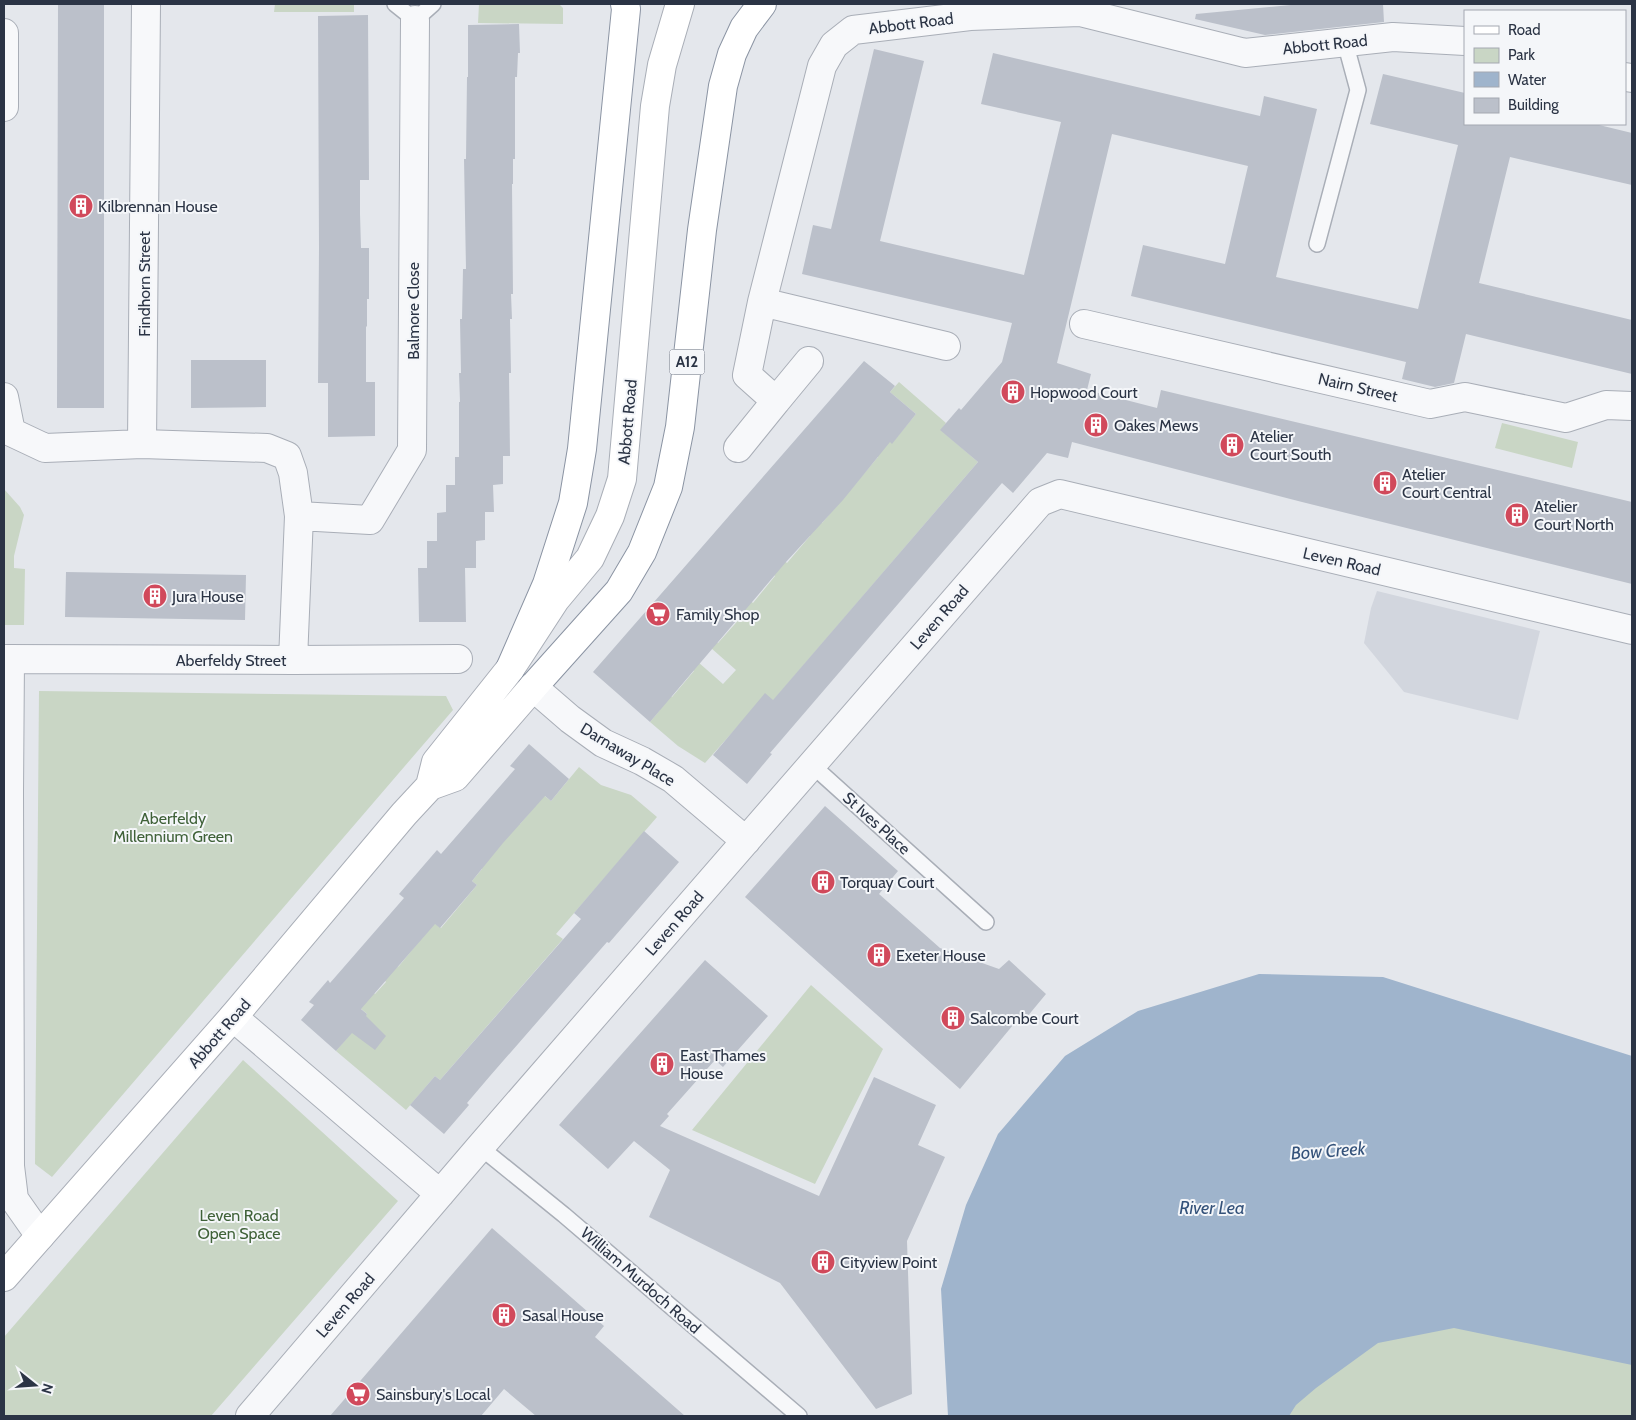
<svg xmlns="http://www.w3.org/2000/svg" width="1636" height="1420" font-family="Cabin,sans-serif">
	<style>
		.built { fill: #d2d6de }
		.green { fill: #c9d6c5 }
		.water { fill: #9fb4cc }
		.building { fill: #bbc0ca }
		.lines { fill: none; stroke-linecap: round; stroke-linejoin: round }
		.lane-casing { stroke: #a9aeb7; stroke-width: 18 }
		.street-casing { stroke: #a9aeb7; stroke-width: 30 }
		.secondary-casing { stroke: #a9aeb7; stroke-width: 30 }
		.highway-casing { stroke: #8b94a3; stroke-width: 30 }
		.lane { stroke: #f7f8fa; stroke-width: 15 }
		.street { stroke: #f7f8fa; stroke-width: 28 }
		.secondary { stroke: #fff; stroke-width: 28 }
		.highway { stroke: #fff; stroke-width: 28 }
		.labels { text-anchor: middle; stroke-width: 4; stroke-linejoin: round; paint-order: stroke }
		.shield { fill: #f4f6f9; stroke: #676e7b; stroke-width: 1 }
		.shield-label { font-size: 15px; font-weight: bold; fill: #2b3445 }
		.street-label { font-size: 16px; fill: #2b3445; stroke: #f4f6f9 }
		.poi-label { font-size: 16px; fill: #2b3445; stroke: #f4f6f9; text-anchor: start }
		.park-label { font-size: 16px; fill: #3f6138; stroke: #f4f6f9 }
		.water-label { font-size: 18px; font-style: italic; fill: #34527a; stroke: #f4f6f9 }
	</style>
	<rect width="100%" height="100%" fill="#e4e7ec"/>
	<path class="built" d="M 1377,591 L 1540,631 L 1518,720 L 1404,692 L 1364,643 L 1371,608 Z"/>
	<path class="green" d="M 275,4 L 354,4 L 354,12 L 274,12 Z
		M 479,4 L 559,4 L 563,8 L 563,24 L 478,23 Z
		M 899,382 L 946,423 L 941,430 L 978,462 L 746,732 L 738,726 L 705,763 L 678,746 L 650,722 L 660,710 L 646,674 L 672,697 L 694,671 L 667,647 L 673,640 L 723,684 L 736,670 L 686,626 L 692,620 L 718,643 L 742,616 L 715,593 L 726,580 L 753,603 L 775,576 L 749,553 L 760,540 L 787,563 L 810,536 L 784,513 L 795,500 L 822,523 L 878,457 L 852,434 L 864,420 L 892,443 L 916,414 L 890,392 Z
		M 1502,423 L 1578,442 L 1572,468 L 1495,448 Z
		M 4,489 L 20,507 L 24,515 L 14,556 L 14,568 L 25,569 L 24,625 L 4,625 Z
		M 39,691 L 446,696 L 453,710 L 52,1177 L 35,1164 Z
		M 579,767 L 601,785 L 631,795 L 657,817 L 556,934 L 563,939 L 440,1080 L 435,1076 L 406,1110 L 336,1051 L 367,1014 L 358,1006 L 371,991 L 375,994 L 386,982 L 382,977 L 399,966 L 434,923 L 441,928 L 477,885 L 472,881 L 482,869 L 479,865 L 517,821 L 520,824 L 531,811 L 541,793 L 551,801 Z
		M 811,985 L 883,1049 L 815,1184 L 692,1130 Z
		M 243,1060 L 398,1201 L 211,1416 L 4,1416 L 4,1337 Z
		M 1632,1284 L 1632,1416 L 1195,1416 L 1199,1374 Z"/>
	<path class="water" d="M 1259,974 L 1383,977 L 1632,1056 L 1632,1365 L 1454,1328 L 1378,1343 L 1316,1388 L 1296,1405 L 1289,1416 L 948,1416 L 941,1289 L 966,1205 L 998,1134 L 1065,1056 L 1138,1011 Z"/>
	<path class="building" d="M 58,4 L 104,4 L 104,408 L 57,408 Z
		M 1301,4 L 1383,4 L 1384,22 L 1265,35 L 1195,19 L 1196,14 Z
		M 368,15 L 369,180 L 360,180 L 360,214 L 361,248 L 369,248 L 369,299 L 367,299 L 367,326 L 366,327 L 366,382 L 375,382 L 375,436 L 328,437 L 328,383 L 318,383 L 319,248 L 318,16 Z
		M 519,24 L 520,53 L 518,53 L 517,77 L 515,77 L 515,159 L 513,159 L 513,184 L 512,184 L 513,294 L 511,294 L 512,319 L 510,319 L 511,373 L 509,373 L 510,456 L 503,456 L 503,484 L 493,485 L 494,512 L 485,512 L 485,540 L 476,541 L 476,568 L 465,568 L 466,622 L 419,622 L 418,568 L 427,568 L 427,541 L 437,541 L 437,513 L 446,512 L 446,485 L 455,485 L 455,457 L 459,457 L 459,402 L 460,402 L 459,373 L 461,373 L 460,319 L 462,319 L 463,269 L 466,269 L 464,159 L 466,159 L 467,77 L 468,77 L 468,25 Z
		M 874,49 L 924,61 L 880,241 L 1024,275 L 1061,122 L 981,104 L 993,53 L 1260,116 L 1264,96 L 1317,109 L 1276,277 L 1418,309 L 1458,145 L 1370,124 L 1383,74 L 1465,93 L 1465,124 L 1595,124 L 1632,133 L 1632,185 L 1510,157 L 1479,283 L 1632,320 L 1632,374 L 1466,334 L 1454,383 L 1435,387 L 1402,379 L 1406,362 L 1131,296 L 1143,245 L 1225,264 L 1248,166 L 1112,134 L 1057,363 L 1091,374 L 1087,390 L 1157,408 L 1161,390 L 1632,502 L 1632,584 L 1302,502 L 1072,442 L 1068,458 L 1047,453 L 1013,493 L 1002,483 L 770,753 L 772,754 L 747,784 L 713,755 L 765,693 L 773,700 L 978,462 L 940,430 L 959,408 L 961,410 L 1002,362 L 1012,323 L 802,274 L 813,225 L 831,229 Z
		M 191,360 L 266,360 L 266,407 L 191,408 Z
		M 864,361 L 895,386 L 890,392 L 916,414 L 892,444 L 890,442 L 843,500 L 786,562 L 650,722 L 593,672 Z
		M 66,572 L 246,575 L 245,620 L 65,617 Z
		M 529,744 L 569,779 L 551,801 L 545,796 L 503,843 L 472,881 L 477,885 L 440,928 L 435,924 L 361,1009 L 367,1014 L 366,1016 L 386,1036 L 375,1050 L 352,1033 L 336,1051 L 301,1020 L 314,1005 L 309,1002 L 328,980 L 330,983 L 404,898 L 399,894 L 437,850 L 441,854 L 515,769 L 510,766 Z
		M 825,806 L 898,871 L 879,894 L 940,948 L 999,969 L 1009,960 L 1046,994 L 1022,1023 L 1018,1019 L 960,1089 L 745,897 Z
		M 644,831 L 679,862 L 609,943 L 607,942 L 490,1076 L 467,1103 L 469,1105 L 444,1134 L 410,1105 L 435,1076 L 440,1080 L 581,919 L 574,913 Z
		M 705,960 L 768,1016 L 723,1067 L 715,1060 L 667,1114 L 669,1116 L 660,1126 L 819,1196 L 874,1077 L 936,1105 L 918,1145 L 945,1157 L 907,1241 L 912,1394 L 876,1409 L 780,1283 L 649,1217 L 670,1170 L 634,1141 L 608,1169 L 559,1125 Z
		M 492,1228 L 604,1326 L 595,1337 L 685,1416 L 536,1416 L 504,1389 L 481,1416 L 330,1416 Z"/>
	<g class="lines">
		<defs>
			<path id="lane" d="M 395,4 L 415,20 L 433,4
				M 1317,244 L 1358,90 L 1345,42
				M 812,765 L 986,922
				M 480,1147 L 564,1215 L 799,1416"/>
			<path id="street" d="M 4,33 L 4,107
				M 1625,77 L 1632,78
				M 1084,324 L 1430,404 L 1465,397 L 1566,418 L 1606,405 L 1632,406
				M 946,346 L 762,302 L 822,66 L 834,45 L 853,30 L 970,16 L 1080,12 L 1245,53 L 1393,37 L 1465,41
				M 4,397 L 11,432 L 45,448 L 142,444 L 267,448 L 287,456 L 293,473 L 299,516 L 293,660
				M 776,401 L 809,361
				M 142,444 L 146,4
				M 738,448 L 776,401 L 747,375 L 762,302
				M 299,516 L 370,520 L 412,450 L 415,20
				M 4,659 L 293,660 L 458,659
				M 10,659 L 9,792 L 10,1166 L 14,1199 L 40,1236
				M 533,687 L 570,719 L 603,743 L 642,761 L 673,779 L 746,841
				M 233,1017 L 440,1194
				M 250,1416 L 480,1147 L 1040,502 L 1060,494 L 1632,630"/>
			<path id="secondary" d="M 430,786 L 436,762 L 510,669 L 555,600 L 590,558 L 610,516 L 622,479 L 655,106 L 662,65 L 680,4
				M 4,1277 L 233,1017 L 404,814 L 430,786 L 455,777 L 533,687"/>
			<path id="highway" d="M 510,669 L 547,584 L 573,503 L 582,449 L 626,9 L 625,4
				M 533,687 L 619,591 L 642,552 L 668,487 L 680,427 L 702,230 L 723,86 L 732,54 L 744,28 L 762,4"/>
		</defs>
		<use href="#lane" class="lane-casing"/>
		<use href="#street" class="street-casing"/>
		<use href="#secondary" class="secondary-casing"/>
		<use href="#highway" class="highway-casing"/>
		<use href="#lane" class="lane"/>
		<use href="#street" class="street"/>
		<use href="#secondary" class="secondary"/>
		<use href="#highway" class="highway"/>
	</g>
	<defs>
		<symbol id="building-disc" viewBox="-11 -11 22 22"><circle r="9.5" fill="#d1495b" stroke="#f4f6f9"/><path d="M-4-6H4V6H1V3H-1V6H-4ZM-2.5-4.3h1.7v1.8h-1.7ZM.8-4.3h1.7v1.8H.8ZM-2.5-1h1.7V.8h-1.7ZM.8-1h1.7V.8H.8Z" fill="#fff"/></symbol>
		<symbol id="supermarket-disc" viewBox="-11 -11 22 22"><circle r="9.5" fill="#d1495b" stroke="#f4f6f9"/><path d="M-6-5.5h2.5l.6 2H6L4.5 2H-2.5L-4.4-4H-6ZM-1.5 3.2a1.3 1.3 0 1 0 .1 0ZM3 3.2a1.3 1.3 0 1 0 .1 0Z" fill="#fff"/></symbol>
	</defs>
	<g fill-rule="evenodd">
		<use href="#building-disc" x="67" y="192" width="28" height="28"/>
		<use href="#building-disc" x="999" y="378" width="28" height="28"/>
		<use href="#building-disc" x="1082" y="411" width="28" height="28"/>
		<use href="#building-disc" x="1218" y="431" width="28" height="28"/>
		<use href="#building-disc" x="1371" y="469" width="28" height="28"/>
		<use href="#building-disc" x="1503" y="501" width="28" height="28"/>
		<use href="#building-disc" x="141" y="582" width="28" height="28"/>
		<use href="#supermarket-disc" x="644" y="600" width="28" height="28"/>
		<use href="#building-disc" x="809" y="868" width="28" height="28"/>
		<use href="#building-disc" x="865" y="941" width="28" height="28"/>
		<use href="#building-disc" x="939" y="1004" width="28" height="28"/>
		<use href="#building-disc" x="648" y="1050" width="28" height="28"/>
		<use href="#building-disc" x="809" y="1248" width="28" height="28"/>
		<use href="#building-disc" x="490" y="1301" width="28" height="28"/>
		<use href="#supermarket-disc" x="344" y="1380" width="28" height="28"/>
	</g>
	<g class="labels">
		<rect class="shield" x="669.5" y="349.5" width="35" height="25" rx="4"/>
		<g class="shield-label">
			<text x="687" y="367">A12</text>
		</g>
		<g class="street-label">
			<text transform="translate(911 23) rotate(-7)" y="6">Abbott Road</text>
			<text transform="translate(1325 44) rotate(-6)" y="6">Abbott Road</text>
			<text transform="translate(144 284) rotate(-90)" y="6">Findhorn Street</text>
			<text transform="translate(413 311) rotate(-90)" y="6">Balmore Close</text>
			<text transform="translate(1358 387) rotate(13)" y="6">Nairn Street</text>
			<text transform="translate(627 422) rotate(-85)" y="6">Abbott Road</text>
			<text transform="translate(1342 561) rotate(13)" y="6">Leven Road</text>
			<text transform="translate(939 617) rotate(-49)" y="6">Leven Road</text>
			<text x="231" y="666">Aberfeldy Street</text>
			<text transform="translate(628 754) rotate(31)" y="6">Darnaway Place</text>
			<text transform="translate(877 823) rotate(42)" y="6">St Ives Place</text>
			<text transform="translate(674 923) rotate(-49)" y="6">Leven Road</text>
			<text transform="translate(219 1033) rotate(-49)" y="6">Abbott Road</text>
			<text transform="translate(641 1280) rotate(41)" y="6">William Murdoch Road</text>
			<text transform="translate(345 1305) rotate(-49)" y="6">Leven Road</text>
		</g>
		<g class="poi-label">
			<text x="98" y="212">Kilbrennan House</text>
			<text x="1030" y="398">Hopwood Court</text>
			<text x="1114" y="431">Oakes Mews</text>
			<text x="1250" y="442">Atelier<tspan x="1250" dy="18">Court South</tspan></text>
			<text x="1402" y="480">Atelier<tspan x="1402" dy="18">Court Central</tspan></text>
			<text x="1534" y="512">Atelier<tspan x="1534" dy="18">Court North</tspan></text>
			<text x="172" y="602">Jura House</text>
			<text x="676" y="620">Family Shop</text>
			<text x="840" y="888">Torquay Court</text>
			<text x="896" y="961">Exeter House</text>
			<text x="970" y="1024">Salcombe Court</text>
			<text x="680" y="1061">East Thames<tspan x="680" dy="18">House</tspan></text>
			<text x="840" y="1268">Cityview Point</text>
			<text x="522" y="1321">Sasal House</text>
			<text x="376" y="1400">Sainsbury's Local</text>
		</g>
		<g class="park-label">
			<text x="173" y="824">Aberfeldy<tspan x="173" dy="18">Millennium Green</tspan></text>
			<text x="239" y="1221">Leven Road<tspan x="239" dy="18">Open Space</tspan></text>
		</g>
		<g class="water-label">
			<text transform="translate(1328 1151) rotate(-4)" y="6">Bow Creek</text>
			<text x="1212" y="1214">River Lea</text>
		</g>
	</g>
	<rect width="1636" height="1420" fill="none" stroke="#2b3445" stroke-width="10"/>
	<rect x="1464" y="10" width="162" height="115" fill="#f4f6f9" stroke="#a4a8b1"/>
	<rect x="1474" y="26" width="25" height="8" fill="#ffffff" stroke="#a4a8b1"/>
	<text x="1508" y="35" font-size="15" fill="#2b3445">Road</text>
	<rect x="1474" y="48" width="25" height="15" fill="#c9d6c5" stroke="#a4a8b1"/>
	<text x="1508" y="60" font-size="15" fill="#2b3445">Park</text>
	<rect x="1474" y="72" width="25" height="15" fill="#9fb4cc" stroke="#a4a8b1"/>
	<text x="1508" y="85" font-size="15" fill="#2b3445">Water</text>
	<rect x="1474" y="98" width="25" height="15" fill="#bbc0ca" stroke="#a4a8b1"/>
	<text x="1508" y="110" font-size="15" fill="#2b3445">Building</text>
	<g transform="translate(35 1385) rotate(107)" stroke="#f4f6f9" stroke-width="4" paint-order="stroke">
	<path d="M0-4L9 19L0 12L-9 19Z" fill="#2b3445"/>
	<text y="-8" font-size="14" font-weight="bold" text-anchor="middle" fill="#2b3445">N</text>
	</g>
</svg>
